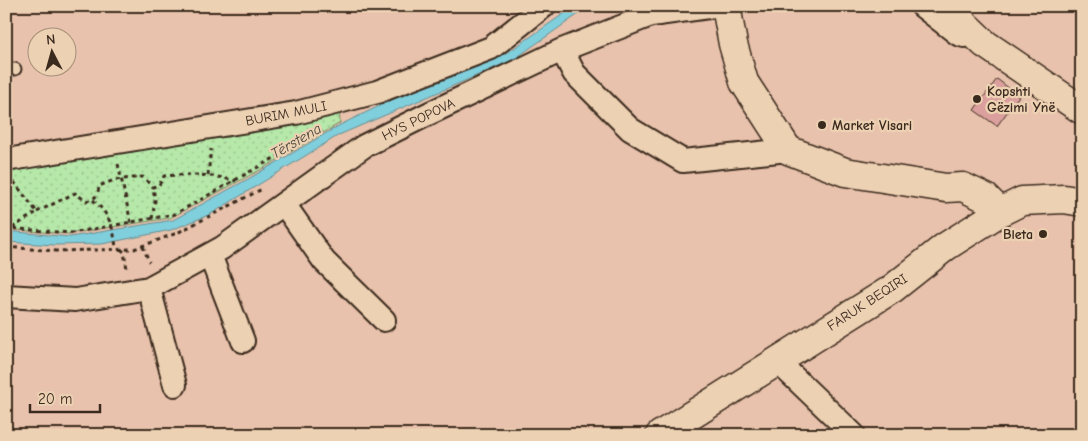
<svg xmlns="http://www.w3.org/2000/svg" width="1088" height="441" font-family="'Comic Neue',sans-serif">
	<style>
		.grass { fill: url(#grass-dots); stroke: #788964 }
		.water { fill: #80cfdd; stroke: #648d91 }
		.building { fill: #dba09d; stroke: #3b2a1e }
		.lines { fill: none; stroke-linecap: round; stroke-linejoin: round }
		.lane-casing { stroke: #3b2a1e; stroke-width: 15 }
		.street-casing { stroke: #3b2a1e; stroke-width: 26 }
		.secondary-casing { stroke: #3b2a1e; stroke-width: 31 }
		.path { stroke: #3b2a1e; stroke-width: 3; stroke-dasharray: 4 4; stroke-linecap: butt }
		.lane { stroke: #edd1b3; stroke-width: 11 }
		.street { stroke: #edd1b3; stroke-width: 22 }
		.secondary { stroke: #edd1b3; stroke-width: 28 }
		.poi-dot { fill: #3b2a1e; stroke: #edd1b3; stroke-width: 2 }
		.labels { text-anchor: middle; stroke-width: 4.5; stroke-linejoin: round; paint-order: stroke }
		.poi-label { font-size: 14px; font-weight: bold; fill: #3b2a1e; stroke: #edd1b3; text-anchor: start }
		.street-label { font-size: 14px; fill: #3b2a1e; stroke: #edd1b3 }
		.water-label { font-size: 15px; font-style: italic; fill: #45433b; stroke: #edd1b3 }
	</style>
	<defs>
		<pattern id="grass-dots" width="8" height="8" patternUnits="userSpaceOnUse" patternTransform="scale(1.25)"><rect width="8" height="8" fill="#b6e8a9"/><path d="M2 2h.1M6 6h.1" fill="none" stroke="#9dc791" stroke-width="1.8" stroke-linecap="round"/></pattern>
	</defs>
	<rect width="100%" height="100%" fill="#e8c2ac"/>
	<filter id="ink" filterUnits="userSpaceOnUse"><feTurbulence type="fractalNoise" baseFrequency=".02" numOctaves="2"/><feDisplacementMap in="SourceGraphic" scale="10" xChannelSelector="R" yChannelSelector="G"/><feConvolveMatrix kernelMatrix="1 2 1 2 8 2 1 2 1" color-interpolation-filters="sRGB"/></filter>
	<g filter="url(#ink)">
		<path class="grass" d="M 339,104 L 340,123 L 260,170 L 170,218 L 67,234 L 6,229 L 6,164 Z"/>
		<path class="water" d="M 575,6 L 590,6 L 513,60 L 339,135 L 211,214 L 171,230 L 102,244 L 55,245 L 6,242 L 6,231 L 70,237 L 173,220 L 250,178 L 340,125 L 396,98 L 507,53 Z"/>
		<path class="building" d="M 997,79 L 1019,96 L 997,126 L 974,110 Z"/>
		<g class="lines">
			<defs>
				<path id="lane" d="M 6,69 L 15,69"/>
				<path id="street" d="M 922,6 L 958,34 L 964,36
					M 562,50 L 574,73 L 630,129 L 683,161 L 788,150
					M 6,160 L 296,113 L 377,92 L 491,48 L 544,6
					M 284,204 L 324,261 L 384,320
					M 210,255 L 243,341
					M 149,288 L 175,385
					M 6,296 L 75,300 L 149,288 L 222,248 L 364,146 L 428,114 L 562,50 L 651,15 L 716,6
					M 776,360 L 854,435"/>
				<path id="secondary" d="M 726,6 L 733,44 L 744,82 L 788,150 L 845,172 L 946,188 L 963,187 L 986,198 L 1000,212
					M 945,6 L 985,44 L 1082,110
					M 660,435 L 892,289 L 945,247 L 1000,212 L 1022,201 L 1064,199 L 1082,202"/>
			</defs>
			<use href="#lane" class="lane-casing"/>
			<use href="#street" class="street-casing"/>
			<use href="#secondary" class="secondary-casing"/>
			<path class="path" d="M 118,164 L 131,223
				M 208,175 L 211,149
				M 93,200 C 109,214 114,227 116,249
				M 37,212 L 75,193 L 86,201 C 96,199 98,195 99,186 L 114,180 L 143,177 L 153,187 L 159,185 L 164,176 C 190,174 211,174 236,181
				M 152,219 L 155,201 L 153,187
				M 6,228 L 72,233 L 175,214 L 322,131
				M 12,228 L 37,212 L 14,182
				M 143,246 L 149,262
				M 6,247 L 56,251 L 134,249 L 177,233 L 264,188
				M 121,249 L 124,252 L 127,269"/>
			<use href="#lane" class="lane"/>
			<use href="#street" class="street"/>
			<use href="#secondary" class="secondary"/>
		</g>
	</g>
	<g class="poi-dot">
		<circle cx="977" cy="99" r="5"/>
		<circle cx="822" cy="125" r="5"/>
		<circle cx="1043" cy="234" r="5"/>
	</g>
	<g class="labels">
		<g class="poi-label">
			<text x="987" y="96">Kopshti<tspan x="987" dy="16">Gëzimi Ynë</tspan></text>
			<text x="832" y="130">Market Visari</text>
			<text x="1033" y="239" text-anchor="end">Bleta</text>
		</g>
		<g class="street-label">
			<text transform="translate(286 113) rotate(-11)" y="5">BURIM MULI</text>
			<text transform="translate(418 119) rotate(-26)" y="5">HYS POPOVA</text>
			<text transform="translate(867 302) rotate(-33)" y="5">FARUK BEQIRI</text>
		</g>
		<g class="water-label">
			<text transform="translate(296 141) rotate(-30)" y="5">Tërstena</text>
		</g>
	</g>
	<rect width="1088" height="441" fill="none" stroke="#edd1b3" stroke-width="25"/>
	<rect x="12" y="12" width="1063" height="416" fill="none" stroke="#3b2a1e" stroke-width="2" filter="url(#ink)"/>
	<g transform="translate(52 52) rotate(354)"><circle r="24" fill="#edd1b3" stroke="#a68e77"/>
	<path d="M0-4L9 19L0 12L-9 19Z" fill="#3b2a1e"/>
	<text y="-8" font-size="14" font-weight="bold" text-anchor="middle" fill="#3b2a1e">N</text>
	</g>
	<path d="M30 404v8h70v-8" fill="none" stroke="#3b2a1e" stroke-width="2.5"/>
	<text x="38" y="404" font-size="15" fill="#3b2a1e" stroke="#edd1b3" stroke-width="4" paint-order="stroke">20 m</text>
</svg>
